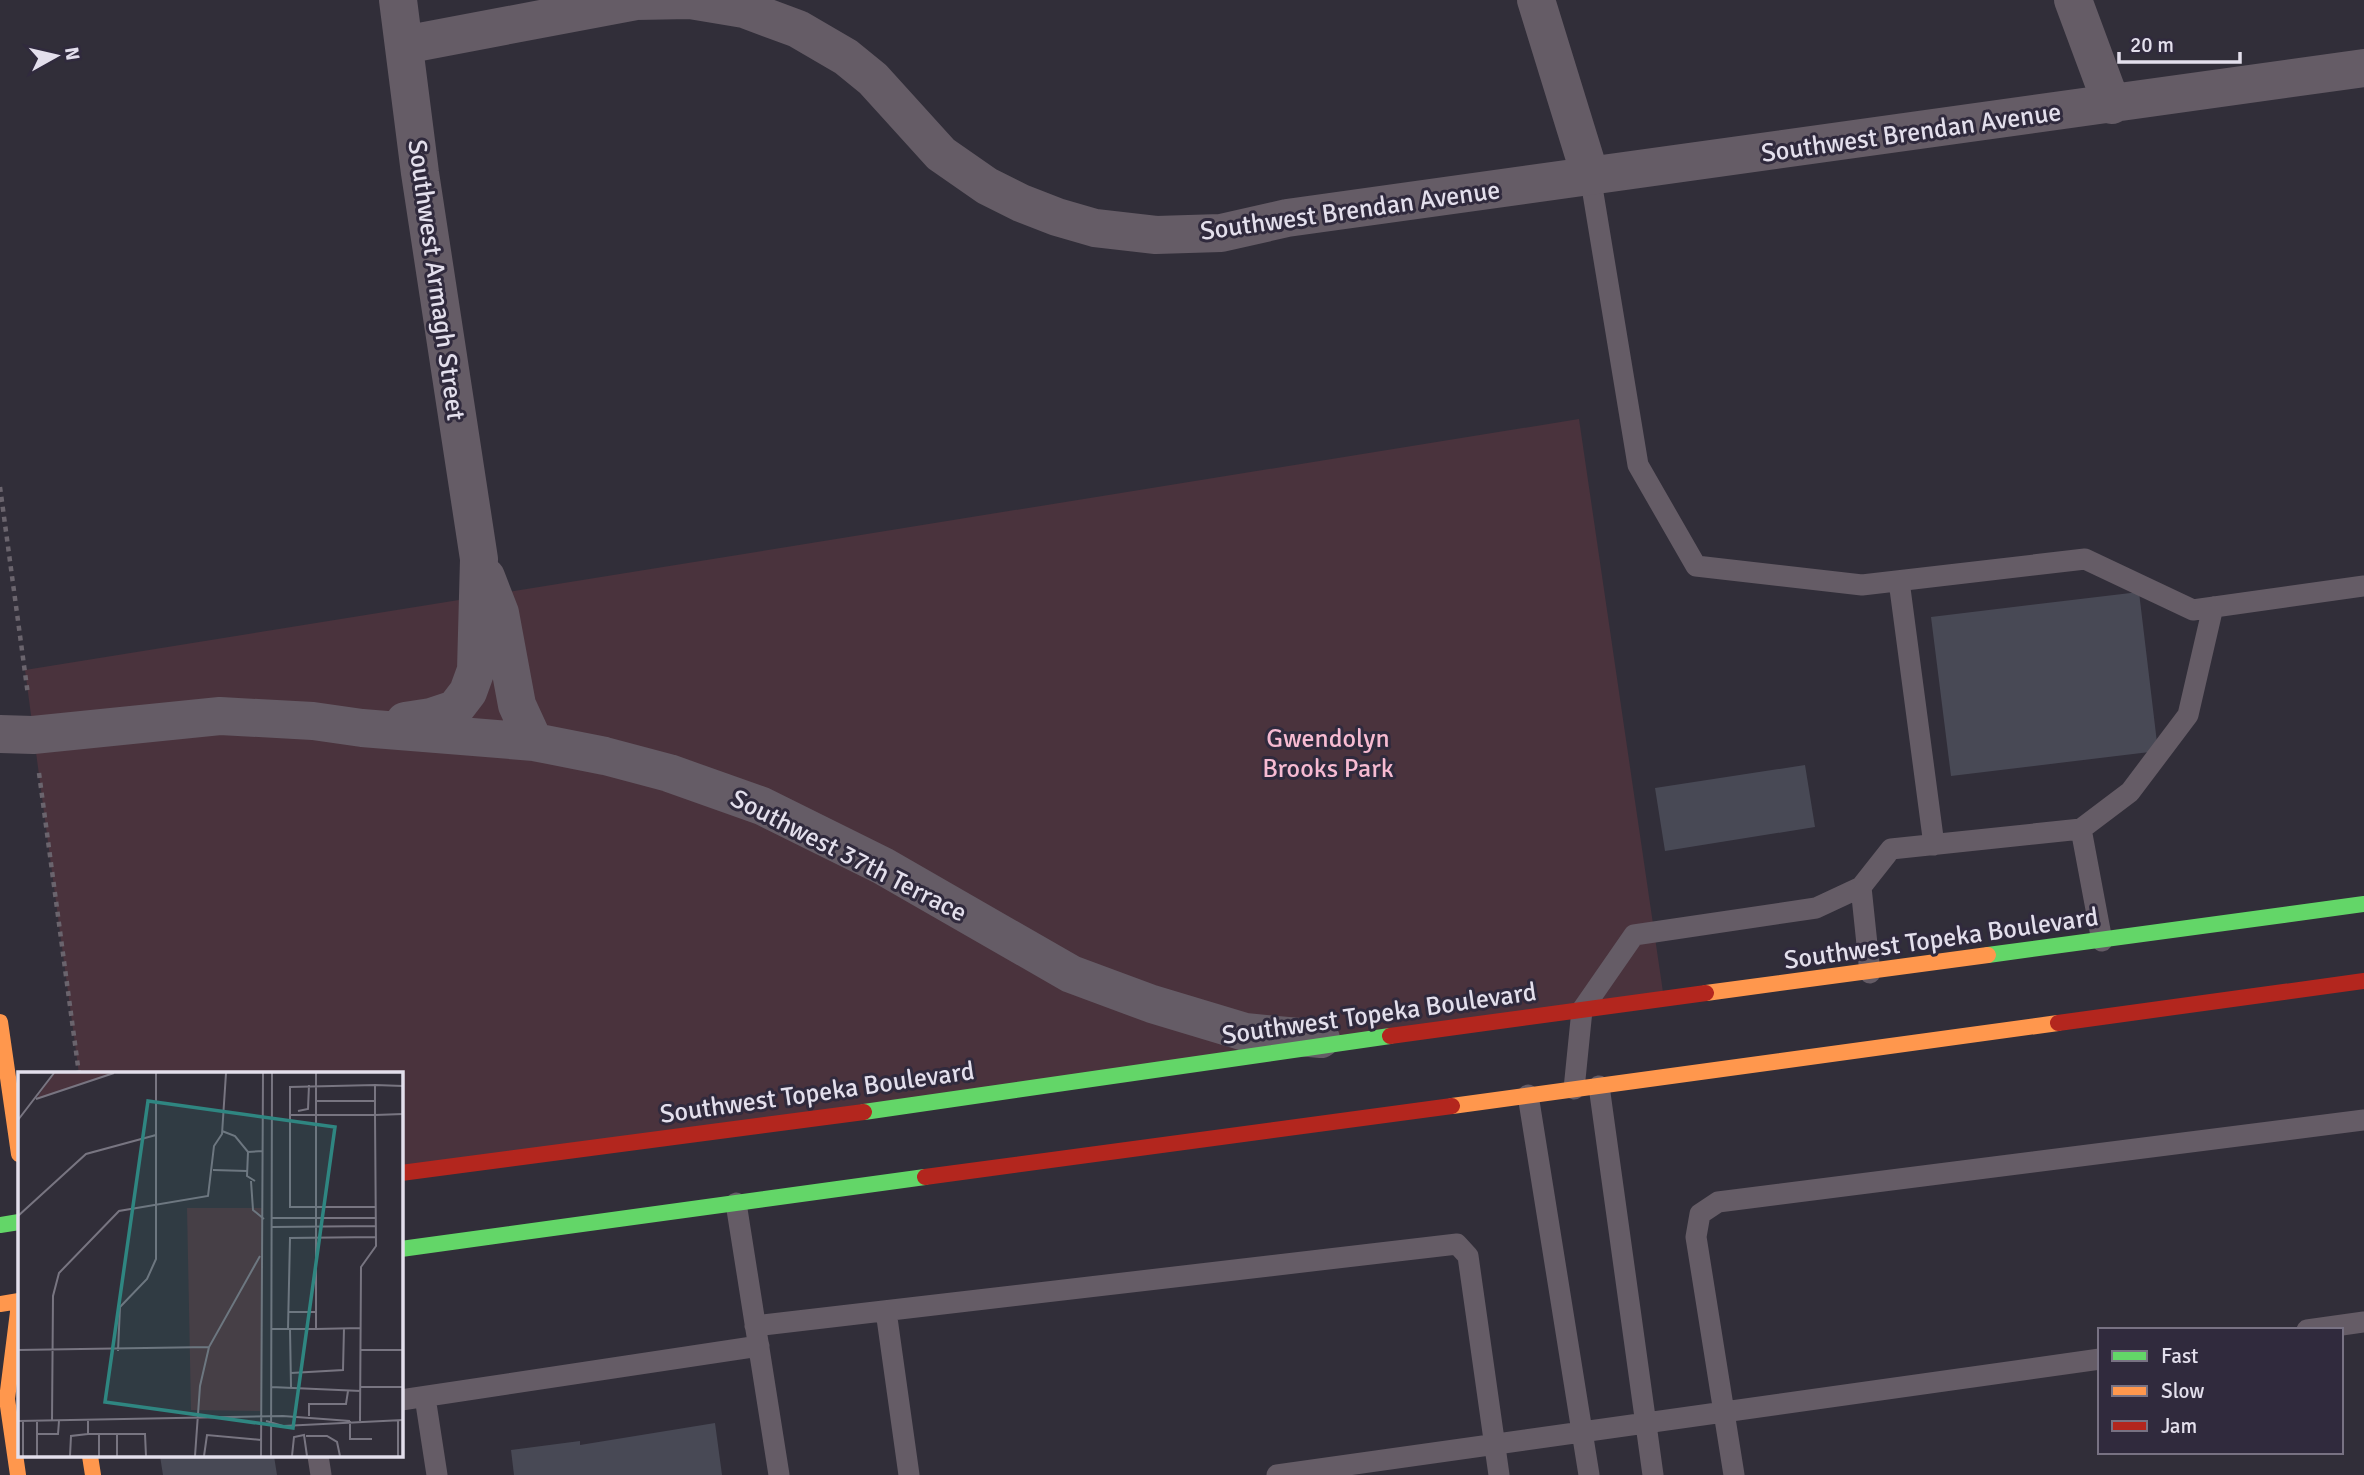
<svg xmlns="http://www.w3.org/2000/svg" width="2364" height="1475" font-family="Signika,sans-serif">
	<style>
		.green { fill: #4a333d }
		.building { fill: #484955 }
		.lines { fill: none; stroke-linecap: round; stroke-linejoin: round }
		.path { stroke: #6a646d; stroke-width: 4.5; stroke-dasharray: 5 5; stroke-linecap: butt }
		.lane { stroke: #655c66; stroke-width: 21 }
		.street { stroke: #655c66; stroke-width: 38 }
		.fast { stroke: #63d668; stroke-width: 16 }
		.slow { stroke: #ff974d; stroke-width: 16 }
		.jam { stroke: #b3261e; stroke-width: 16 }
		.labels { text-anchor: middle; stroke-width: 6; stroke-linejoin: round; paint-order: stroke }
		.street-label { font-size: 26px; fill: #e3dfec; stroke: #302a3d }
		.park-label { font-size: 26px; fill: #f7bbd2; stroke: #302a3d }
		.inset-road { fill: none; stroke: #787581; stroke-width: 2 }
		.view { fill: #2f8681; fill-opacity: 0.15; stroke: #2f8681; stroke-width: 3.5 }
		.inset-edge { fill: none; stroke: #e3dfec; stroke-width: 3.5 }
	</style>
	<rect width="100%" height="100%" fill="#312e39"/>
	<path class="green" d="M 1579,419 L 1664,999 L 401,1171 L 401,1074 L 79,1074 L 25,670 Z"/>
	<path class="building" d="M 2139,592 L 2158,751 L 1951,776 L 1931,617 Z
		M 1805,765 L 1815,827 L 1665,851 L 1655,788 Z
		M 715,1423 L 722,1475 L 514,1475 L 511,1450 L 580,1441 L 580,1445 Z
		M 160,1456 L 274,1456 L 277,1475 L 163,1475 Z"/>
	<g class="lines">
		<path class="path" d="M 0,487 L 28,695
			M 39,773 L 79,1074"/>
		<path class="lane" d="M 1590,175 L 1638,465 L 1696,566 L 1862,585 L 2085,559 L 2193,610 L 2364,586
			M 1899,581 L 1934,845
			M 2102,941 L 2081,829 L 2130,792 L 2188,715 L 2213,607
			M 1870,973 L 1861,887 L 1891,849 L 2081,829
			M 1599,1086 L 1653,1475
			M 1574,1089 L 1582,1010 L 1634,935 L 1816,908 L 1861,887
			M 1528,1095 L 1589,1475
			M 736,1203 L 779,1475
			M 886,1311 L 909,1475
			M 755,1326 L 1457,1244 L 1468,1256 L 1499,1475
			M 2307,1330 L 2364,1322
			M 425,1397 L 437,1475
			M 401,1400 L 759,1346
			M 318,1456 L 321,1475
			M 1277,1475 L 2100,1359
			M 1734,1475 L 1696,1237 L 1700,1214 L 1718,1202 L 2364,1120"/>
		<path class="street" d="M 398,0 L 420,173 L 479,559 L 476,670 L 468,692 L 455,709 L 431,717 L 405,721
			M 1536,0 L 1590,175
			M 2073,0 L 2112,105
			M 404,45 L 636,1 L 690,0 L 744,9 L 798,29 L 846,57 L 873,79 L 941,154 L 987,186 L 1021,203 L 1057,217 L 1095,228 L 1156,235 L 1221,233 L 1287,218 L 2364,68
			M 486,577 L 500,613 L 517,705 L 534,742
			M 0,734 L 33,735 L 220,716 L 313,721 L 362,728 L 534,742 L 605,756 L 669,773 L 762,806 L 883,866 L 1071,974 L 1152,1004 L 1245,1032 L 1321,1039"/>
		<path class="fast" d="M 1988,955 L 2364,904
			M 864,1112 L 1390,1036
			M 0,1225 L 19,1222
			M 401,1249 L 925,1177"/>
		<path class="slow" d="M 1706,993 L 1988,955
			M 0,1022 L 19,1154
			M 1452,1106 L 2058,1023
			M 0,1304 L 19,1301
			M 90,1456 L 93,1475
			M 18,1475 L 7,1399 L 19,1304"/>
		<path class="jam" d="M 2058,1023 L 2364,981
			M 1390,1036 L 1706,993
			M 401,1173 L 864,1112
			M 925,1177 L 1452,1106"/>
	</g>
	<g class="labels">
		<g class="street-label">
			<text transform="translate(1911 132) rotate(-8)" y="9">Southwest Brendan Avenue</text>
			<text transform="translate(1350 210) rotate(-8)" y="9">Southwest Brendan Avenue</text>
			<text transform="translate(437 280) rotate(82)" y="9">Southwest Armagh Street</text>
			<text transform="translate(849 855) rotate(27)" y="9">Southwest 37th Terrace</text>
			<text transform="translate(1941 938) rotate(-8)" y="9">Southwest Topeka Boulevard</text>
			<text transform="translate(1379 1013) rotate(-8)" y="9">Southwest Topeka Boulevard</text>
			<text transform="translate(817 1092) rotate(-8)" y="9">Southwest Topeka Boulevard</text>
		</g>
		<g class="park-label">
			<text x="1328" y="747">Gwendolyn<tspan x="1328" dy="30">Brooks Park</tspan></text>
		</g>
	</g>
	<g transform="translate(18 1072)">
		<rect width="385" height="385" fill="#312e39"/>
		<path d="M 36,1 L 96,1 L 18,27 ZM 169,136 L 244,136 L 243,339 L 173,338 Z" fill="#4a333d"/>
		<path class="inset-road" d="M 357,13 L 385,14M 18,27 L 96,1M 298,29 L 357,29M 280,39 L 290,37 L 291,13M 272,43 L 272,135 L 357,135M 0,48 L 36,1M 204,59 L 217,64 L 230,80 L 245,79M 230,80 L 229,104 L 237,109M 195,98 L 229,99M 233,109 L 235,138 L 246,147M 0,144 L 68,82 L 138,63M 254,146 L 357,146M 254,155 L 358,154M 270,240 L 298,240M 254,257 L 298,257 L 298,1M 270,257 L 272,166 L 358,165M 272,257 L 273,315M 298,257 L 343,256M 0,278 L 191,275M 343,278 L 385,278M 100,279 L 102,235 L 129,207 L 138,187 L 138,1M 273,301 L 325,298 L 326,256M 253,315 L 343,319M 343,315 L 385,315M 291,344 L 291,332 L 328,332 L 330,319M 380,348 L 380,384M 0,349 L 265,344 L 332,349M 5,349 L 5,384M 19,349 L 19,362 L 40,362 L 41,349M 34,349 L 35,224 L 41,201 L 101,139 L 190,124 L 196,74 L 204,62 L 208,1M 70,349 L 70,362 L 127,362 L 128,384M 248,349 L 265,354 L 385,348M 332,349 L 332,367 L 354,367M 342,349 L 343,195 L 358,174 L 357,43 L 357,13 L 272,15 L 272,43 L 357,43 L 385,42M 81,362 L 81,384M 99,362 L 99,384M 288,364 L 309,364 L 319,370 L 322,384M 19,384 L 19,362M 52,384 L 53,364 L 70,362M 177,384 L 182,314 L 191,275 L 242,184M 186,384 L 189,363 L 243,368M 243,384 L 245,1M 253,384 L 254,1M 274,384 L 276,365 L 286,363 L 289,384"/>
		<path class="view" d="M 130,29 L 317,55 L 275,356 L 87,330 Z"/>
		<rect width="385" height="385" class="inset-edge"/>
	</g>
	<rect x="2098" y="1328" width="245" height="126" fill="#302a3d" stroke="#787283" stroke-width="2"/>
	<rect x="2112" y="1351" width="35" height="10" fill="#63d668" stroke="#787283" stroke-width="2"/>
	<text x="2161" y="1363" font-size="21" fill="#e3dfec">Fast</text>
	<rect x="2112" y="1386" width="35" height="10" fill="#ff974d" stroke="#787283" stroke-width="2"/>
	<text x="2161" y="1398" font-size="21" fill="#e3dfec">Slow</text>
	<rect x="2112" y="1421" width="35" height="10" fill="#b3261e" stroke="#787283" stroke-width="2"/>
	<text x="2161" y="1433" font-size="21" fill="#e3dfec">Jam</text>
	<g transform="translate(56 56) rotate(82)" stroke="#302a3d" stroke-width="5" paint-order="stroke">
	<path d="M0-5L12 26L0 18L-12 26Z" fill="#e3dfec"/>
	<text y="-10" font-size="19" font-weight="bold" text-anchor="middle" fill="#e3dfec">N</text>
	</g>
	<path d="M2119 52v10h121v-10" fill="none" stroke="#e3dfec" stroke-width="3.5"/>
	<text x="2130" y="52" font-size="21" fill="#e3dfec" stroke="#302a3d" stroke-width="5" paint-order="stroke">20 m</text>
</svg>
